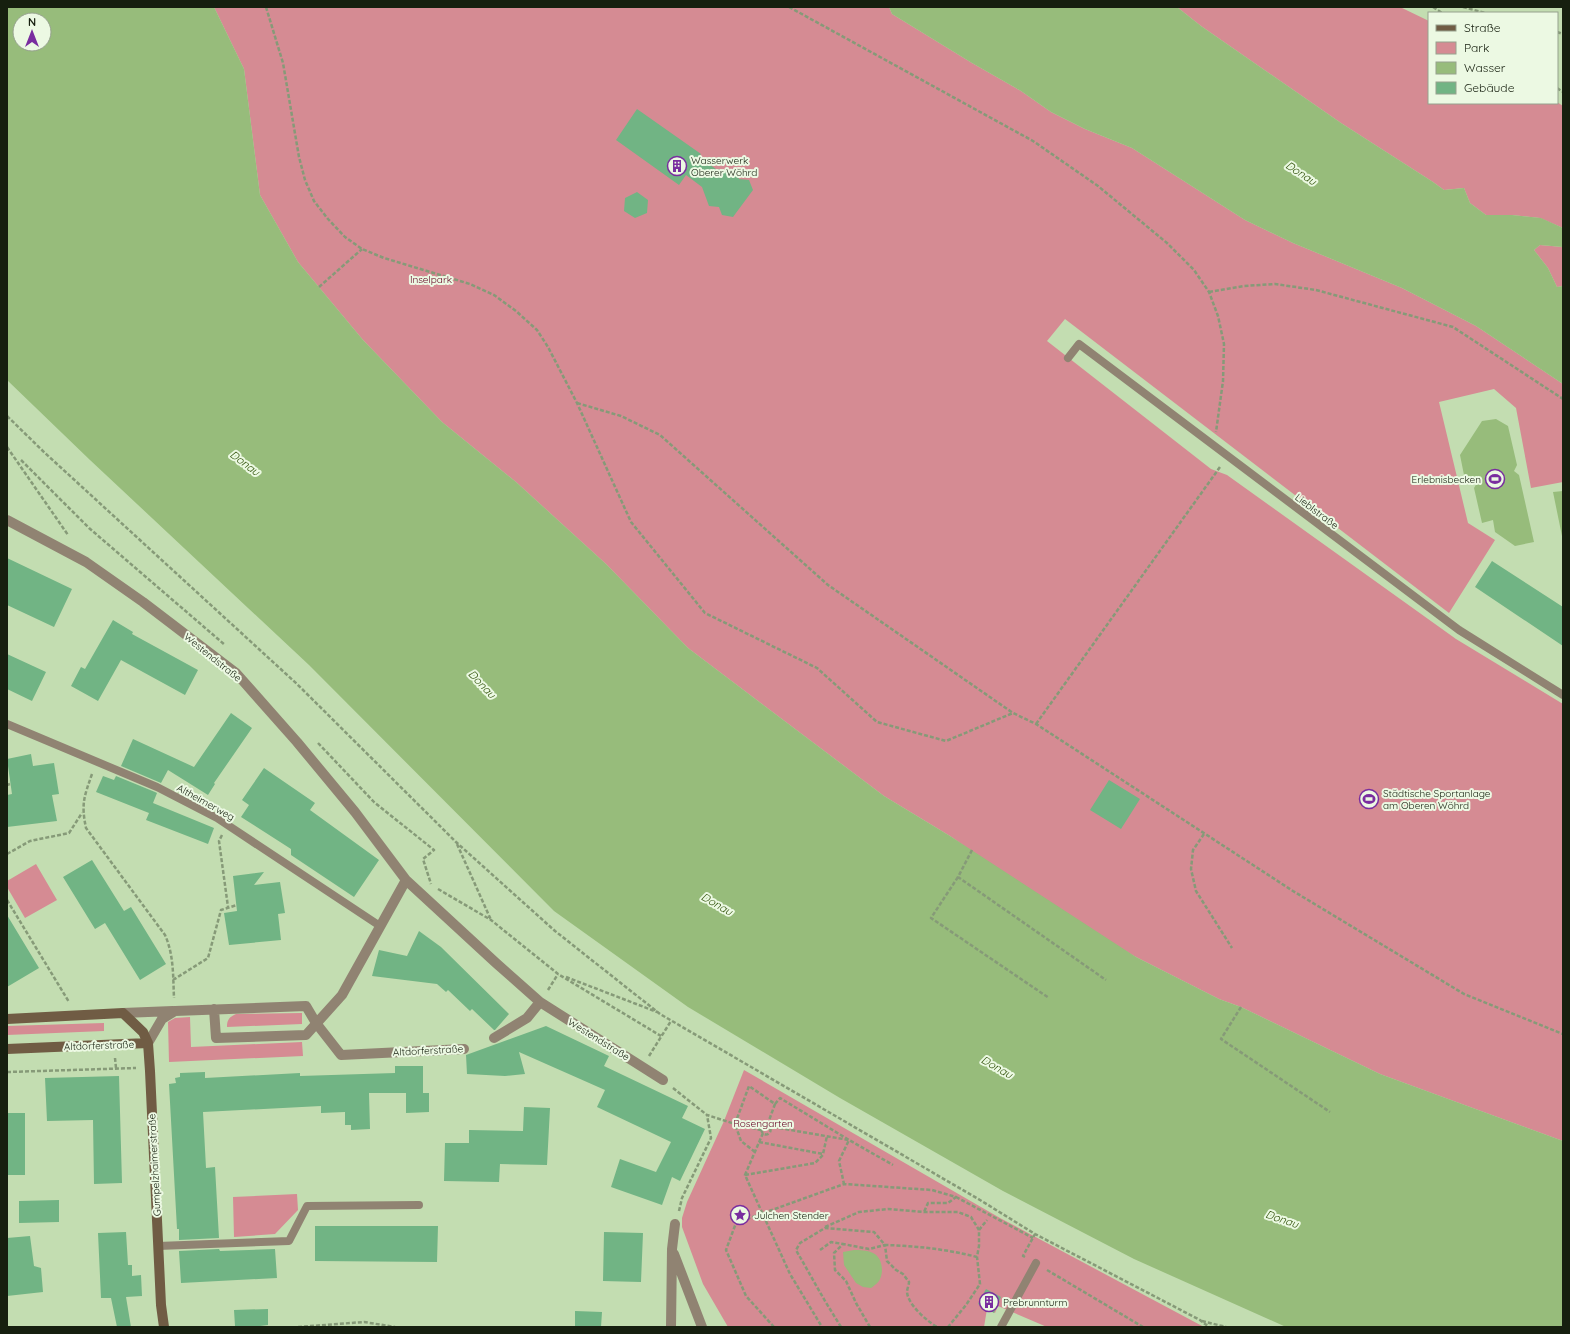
<svg xmlns="http://www.w3.org/2000/svg" width="1570" height="1334" font-family="Quicksand,sans-serif">
	<style>
		.green { fill: #d58b93 }
		.water { fill: #97bc7b; fill-rule: evenodd }
		.building { fill: #71b484 }
		.lines { fill: none; stroke-linecap: round; stroke-linejoin: round }
		.path { stroke: #869a78; stroke-width: 2.5; stroke-dasharray: 4 2; stroke-linecap: butt }
		.lane { stroke: #908372; stroke-width: 8 }
		.street { stroke: #908372; stroke-width: 10 }
		.secondary { stroke: #705c44; stroke-width: 10 }
		.labels { text-anchor: middle; stroke-width: 4; stroke-linejoin: round; paint-order: stroke }
		.poi-label { font-size: 10px; fill: #161f0f; stroke: #ecf9e3; text-anchor: start }
		.park-label { font-size: 10px; fill: #650122; stroke: #ecf9e3 }
		.street-label { font-size: 10px; fill: #161f0f; stroke: #ecf9e3 }
		.water-label { font-size: 11px; font-style: italic; fill: #31520b; stroke: #ecf9e3 }
	</style>
	<rect width="100%" height="100%" fill="#c3ddb1"/>
	<path class="green" d="M 214,7 L 889,7 L 892,14 L 972,63 L 1021,91 L 1051,112 L 1085,129 L 1132,148 L 1245,220 L 1293,243 L 1402,288 L 1476,326 L 1563,384 L 1563,482 L 1531,488 L 1516,408 L 1494,389 L 1439,402 L 1468,523 L 1495,540 L 1449,613 L 1065,319 L 1047,341 L 1211,469 L 1227,475 L 1456,639 L 1563,704 L 1563,1141 L 1380,1074 L 1241,1007 L 1219,999 L 1136,957 L 1075,922 L 950,836 L 884,796 L 688,648 L 606,564 L 516,482 L 442,422 L 363,340 L 298,262 L 260,195 L 244,69 Z
		M 1177,7 L 1400,7 L 1429,21 L 1429,103 L 1557,103 L 1557,102 L 1563,106 L 1563,228 L 1540,218 L 1512,215 L 1486,215 L 1470,203 L 1464,188 L 1444,190 L 1433,182 L 1341,123 L 1201,26 Z
		M 1540,245 L 1563,247 L 1563,286 L 1557,287 L 1548,268 L 1534,250 Z
		M 36,864 L 57,900 L 25,918 L 7,887 L 7,881 Z
		M 302,1013 L 302,1024 L 227,1027 C 227,1020 229,1017 236,1014 Z
		M 190,1017 L 191,1047 L 302,1042 L 303,1056 L 169,1062 L 168,1022 L 175,1018 Z
		M 104,1023 L 104,1031 L 7,1035 L 7,1026 Z
		M 744,1070 L 1000,1218 L 1204,1327 L 1047,1327 L 998,1306 L 995,1313 L 987,1309 L 984,1327 L 728,1327 L 703,1284 L 682,1227 L 682,1218 L 687,1202 L 724,1121 Z
		M 297,1194 L 298,1210 L 275,1234 L 234,1237 L 233,1197 Z"/>
	<path class="water" d="M 7,7 L 214,7 L 244,69 L 260,195 L 298,262 L 363,340 L 442,422 L 516,482 L 606,564 L 688,648 L 884,796 L 950,836 L 1136,957 L 1219,999 L 1241,1007 L 1380,1074 L 1563,1141 L 1563,1327 L 1286,1327 L 1134,1259 L 1003,1191 L 840,1098 L 688,1007 L 554,911 L 309,665 L 90,460 L 7,380 ZM 20,20 L 44,20 L 44,44 L 20,44 Z
		M 889,7 L 1177,7 L 1201,26 L 1341,123 L 1433,182 L 1444,190 L 1464,188 L 1470,203 L 1486,215 L 1512,215 L 1541,218 L 1563,228 L 1563,247 L 1540,245 L 1534,250 L 1548,268 L 1557,287 L 1563,286 L 1563,384 L 1476,326 L 1402,288 L 1293,243 L 1245,220 L 1132,148 L 1085,129 L 1051,112 L 1021,91 L 972,63 L 892,14 Z
		M 1496,419 L 1508,426 L 1517,465 L 1514,471 L 1519,475 L 1534,542 L 1515,546 L 1495,532 L 1493,520 L 1482,523 L 1474,488 L 1477,483 L 1464,475 L 1460,455 L 1482,421 Z
		M 1563,491 L 1563,541 L 1553,492 Z
		M 854,1250 C 860,1250 867,1250 873,1253 C 882,1257 884,1271 880,1279 C 879,1282 874,1286 871,1288 L 863,1287 L 856,1283 L 844,1265 L 843,1252 Z"/>
	<path class="building" d="M 637,109 L 701,154 L 699,157 L 716,169 L 736,171 L 739,179 L 749,180 L 753,190 L 733,217 L 722,215 L 719,207 L 709,206 L 702,187 L 686,175 L 679,185 L 616,140 Z
		M 637,192 L 648,200 L 647,213 L 635,218 L 624,211 L 625,198 Z
		M 7,558 L 72,589 L 54,627 L 7,605 Z
		M 1492,561 L 1563,607 L 1563,646 L 1475,587 Z
		M 113,620 L 133,632 L 132,634 L 198,670 L 185,695 L 121,660 L 98,701 L 71,686 L 81,667 L 85,669 Z
		M 7,654 L 46,672 L 32,701 L 7,689 Z
		M 231,713 L 252,728 L 214,783 L 215,784 L 208,795 L 168,770 L 161,783 L 121,766 L 133,739 L 194,767 Z
		M 31,754 L 33,766 L 54,763 L 59,794 L 52,795 L 57,821 L 7,827 L 7,795 L 12,794 L 7,759 Z
		M 264,768 L 315,803 L 310,810 L 379,860 L 354,897 L 291,855 L 291,849 L 241,817 L 249,805 L 242,800 Z
		M 103,776 L 114,780 L 116,776 L 155,792 L 157,793 L 153,803 L 214,828 L 208,844 L 146,820 L 149,813 L 96,792 Z
		M 1109,780 L 1140,799 L 1121,829 L 1090,810 Z
		M 92,860 L 124,911 L 131,907 L 166,964 L 140,980 L 105,923 L 95,929 L 63,877 Z
		M 264,872 L 254,885 L 280,882 L 285,913 L 278,914 L 281,940 L 229,945 L 224,913 L 237,911 L 233,876 Z
		M 7,915 L 39,968 L 7,987 Z
		M 419,931 L 441,947 L 509,1014 L 495,1030 L 494,1030 L 472,1009 L 470,1011 L 448,990 L 446,992 L 437,984 L 372,976 L 379,950 L 407,956 Z
		M 546,1026 L 609,1056 L 604,1066 L 688,1106 L 682,1118 L 705,1129 L 680,1181 L 672,1177 L 662,1205 L 611,1187 L 620,1159 L 656,1172 L 671,1142 L 597,1107 L 605,1090 L 519,1052 L 525,1074 L 505,1076 L 467,1074 L 466,1055 Z
		M 395,1066 L 423,1066 L 423,1093 L 429,1093 L 429,1112 L 406,1113 L 406,1093 L 369,1093 L 370,1129 L 351,1130 L 351,1125 L 345,1125 L 345,1112 L 321,1113 L 321,1106 L 203,1112 L 206,1168 L 215,1167 L 219,1238 L 179,1240 L 179,1229 L 177,1229 L 169,1084 L 176,1083 L 175,1078 L 180,1077 L 180,1073 L 205,1072 L 205,1078 L 300,1073 L 300,1076 L 395,1073 Z
		M 119,1076 L 122,1183 L 94,1184 L 93,1120 L 47,1121 L 45,1078 Z
		M 524,1107 L 550,1108 L 547,1165 L 500,1164 L 499,1182 L 444,1181 L 445,1143 L 469,1143 L 469,1130 L 523,1131 Z
		M 7,1113 L 25,1113 L 25,1175 L 7,1175 Z
		M 59,1200 L 59,1222 L 19,1223 L 19,1201 Z
		M 315,1226 L 438,1226 L 437,1262 L 315,1261 Z
		M 126,1232 L 128,1265 L 132,1265 L 132,1276 L 141,1275 L 142,1296 L 126,1297 L 131,1327 L 117,1327 L 111,1298 L 101,1298 L 98,1233 Z
		M 604,1232 L 643,1233 L 641,1282 L 603,1281 Z
		M 30,1236 L 34,1266 L 41,1268 L 43,1292 L 7,1296 L 7,1238 Z
		M 219,1249 L 220,1251 L 275,1249 L 277,1278 L 181,1283 L 179,1251 Z
		M 986,1289 L 1001,1297 L 994,1313 L 978,1304 Z
		M 268,1309 L 268,1325 L 260,1326 L 260,1327 L 235,1326 L 234,1310 Z
		M 575,1311 L 602,1312 L 601,1327 L 575,1327 Z"/>
	<g class="lines">
		<path class="path" d="M 266,7 L 283,63 L 299,157 L 305,180 L 314,201 L 328,219 L 345,237 L 362,249 L 384,258 L 470,284 L 494,295 L 516,311 L 537,330 L 548,347 L 577,403 L 631,522 L 705,613 L 817,668 L 877,722 L 946,741 L 1013,713
			M 789,7 L 1033,141 L 1098,186 L 1167,243 L 1194,270 L 1209,292 L 1218,316 L 1224,344 L 1223,381 L 1216,432
			M 1433,7 L 1442,13
			M 1463,7 L 1485,13
			M 1557,32 L 1563,34
			M 1557,88 L 1563,92
			M 319,287 L 362,249
			M 1209,292 L 1244,286 L 1275,284 L 1316,290 L 1453,327 L 1563,399
			M 577,403 L 621,416 L 660,435 L 828,585 L 1013,713 L 1036,724 L 1293,891 L 1464,994 L 1563,1034
			M 7,416 L 45,453 L 297,684 L 456,842 L 555,931 L 660,1014 L 980,1200 L 1035,1234 L 1200,1320 L 1209,1327
			M 7,447 L 68,535
			M 21,460 L 89,528 L 225,645
			M 1036,724 L 1220,467
			M 318,743 L 374,802 L 434,850 L 423,859 L 431,884
			M 92,774 C 84,797 81,804 86,828 L 165,935 C 174,955 173,977 174,998
			M 7,785 L 10,784
			M 1204,834 L 1193,850 L 1191,869 L 1196,891 L 1232,948
			M 222,835 L 219,841 L 228,907
			M 457,844 L 491,920
			M 972,850 L 958,877 L 1106,980
			M 7,854 L 30,841 L 69,833 L 82,813
			M 958,877 L 931,918 L 1049,998
			M 438,889 L 491,920 L 558,974 L 661,1036
			M 7,900 L 69,1002
			M 566,977 L 657,1012
			M 173,980 L 208,958 L 221,910 L 237,905
			M 548,990 L 558,974
			M 1241,1007 L 1221,1039 L 1330,1112
			M 649,1056 L 671,1021
			M 115,1058 L 116,1068
			M 7,1072 L 136,1068
			M 673,1088 L 707,1115 L 735,1124 L 761,1130
			M 775,1104 L 767,1126 L 849,1140 L 893,1165
			M761.5 1130a4.5 4.5 0 1 1 9 0a4.5 4.5 0 1 1-9 0Z
			M 763,1133 L 745,1175 L 790,1274 L 822,1327
			M 759,1142 L 823,1154 L 827,1136
			M 755,1152 L 741,1141 L 735,1124 L 749,1086 L 775,1104 L 780,1098 L 849,1140 L 839,1161 L 844,1184
			M 745,1175 L 815,1163 L 823,1155
			M 956,1197 L 1033,1238
			M 679,1211 L 682,1198 L 711,1138 L 707,1115
			M 825,1227 L 859,1212 L 888,1209 L 924,1212 L 958,1212 L 971,1217 L 979,1230 L 979,1246 L 977,1257 L 980,1284 L 966,1305 L 948,1327
			M 979,1230 L 987,1220
			M 820,1250 L 831,1242 L 843,1244
			M 1025,1257 L 1023,1256 L 1035,1234
			M 1047,1270 L 1143,1327
			M 1202,1321 L 1226,1327
			M 298,1327 L 364,1322 L 395,1327
			M 774,1327 L 746,1296 L 726,1250 L 736,1223 L 844,1184 L 932,1190 L 956,1197 L 948,1203 L 928,1203 L 924,1212
			M 841,1327 L 825,1301 L 796,1250 L 800,1243 L 825,1228 L 874,1232 L 885,1245 C 916,1246 946,1249 977,1257
			M 870,1327 L 856,1303 L 846,1281 L 835,1270 L 834,1253 L 843,1244 L 869,1249 L 885,1245 L 887,1261 L 896,1270 L 903,1274 L 909,1282 C 909,1285 907,1289 907,1292 C 908,1305 927,1321 937,1327"/>
		<path class="lane" d="M 1068,358 L 1079,344 L 1459,630 L 1563,695
			M 7,724 L 157,787 L 217,818 L 380,926
			M 158,1246 L 289,1241 L 307,1206 L 419,1205
			M 1001,1327 L 1036,1263"/>
		<path class="street" d="M 7,520 L 86,562 L 143,602 L 236,673 L 297,742 L 355,812 L 406,880 L 496,963 L 540,1002 L 663,1080
			M 214,1009 L 216,1038 L 306,1035 L 342,995 L 406,880
			M 123,1013 L 173,1011
			M 494,1038 L 527,1018 L 540,1002
			M 148,1043 L 162,1019 L 175,1011 L 306,1006 L 316,1023 L 341,1055 L 464,1049
			M 674,1254 L 702,1327
			M 671,1327 L 672,1249 L 675,1224"/>
		<path class="secondary" d="M 7,1019 L 123,1013 L 143,1032 L 148,1043 L 150,1071 L 161,1305 L 164,1327
			M 7,1049 L 148,1043"/>
	</g>
	<defs>
		<symbol id="building-ring" viewBox="-11 -11 22 22"><circle r="9.5" fill="#ecf9e3" stroke="#792d9f" stroke-width="1.5"/><path d="M-4-6H4V6H1V3H-1V6H-4ZM-2.5-4.3h1.7v1.8h-1.7ZM.8-4.3h1.7v1.8H.8ZM-2.5-1h1.7V.8h-1.7ZM.8-1h1.7V.8H.8Z" fill="#792d9f"/></symbol>
		<symbol id="stadium-ring" viewBox="-11 -11 22 22"><circle r="9.5" fill="#ecf9e3" stroke="#792d9f" stroke-width="1.5"/><path d="M0-5a6.5 5 0 1 0 0 10a6.5 5 0 1 0 0-10ZM-3.5-1.8h7v3.6h-7Z" fill="#792d9f"/></symbol>
		<symbol id="sight-ring" viewBox="-11 -11 22 22"><circle r="9.5" fill="#ecf9e3" stroke="#792d9f" stroke-width="1.5"/><path d="M0-6L1.8-2.2L6-1.7L2.9 1.2L3.7 5.4L0 3.3L-3.7 5.4L-2.9 1.2L-6-1.7L-1.8-2.2Z" fill="#792d9f"/></symbol>
	</defs>
	<g fill-rule="evenodd">
		<use href="#building-ring" x="666" y="155" width="22" height="22"/>
		<use href="#stadium-ring" x="1484" y="468" width="22" height="22"/>
		<use href="#stadium-ring" x="1358" y="788" width="22" height="22"/>
		<use href="#sight-ring" x="729" y="1204" width="22" height="22"/>
		<use href="#building-ring" x="978" y="1291" width="22" height="22"/>
	</g>
	<g class="labels">
		<g class="poi-label">
			<text x="691" y="164">Wasserwerk<tspan x="691" dy="12">Oberer Wöhrd</tspan></text>
			<text x="1481" y="483" text-anchor="end">Erlebnisbecken</text>
			<text x="1383" y="797">Städtische Sportanlage<tspan x="1383" dy="12">am Oberen Wöhrd</tspan></text>
			<text x="754" y="1219">Julchen Stender</text>
			<text x="1003" y="1306">Prebrunnturm</text>
		</g>
		<g class="park-label">
			<text x="431" y="283">Inselpark</text>
			<text x="763" y="1127">Rosengarten</text>
		</g>
		<g class="street-label">
			<text transform="translate(1317 511) rotate(37)" y="4">Lieblstraße</text>
			<text transform="translate(213 657) rotate(39)" y="4">Westendstraße</text>
			<text transform="translate(206 802) rotate(29)" y="4">Altheimerweg</text>
			<text transform="translate(599 1039) rotate(32)" y="4">Westendstraße</text>
			<text transform="translate(99 1045) rotate(-2)" y="4">Altdorferstraße</text>
			<text transform="translate(428 1050) rotate(-3)" y="4">Altdorferstraße</text>
			<text transform="translate(154 1165) rotate(-93)" y="4">Gumpelzhaimerstraße</text>
		</g>
		<g class="water-label">
			<text transform="translate(1301 173) rotate(33)" y="4">Donau</text>
			<text transform="translate(245 463) rotate(37)" y="4">Donau</text>
			<text transform="translate(482 684) rotate(46)" y="4">Donau</text>
			<text transform="translate(717 904) rotate(30)" y="4">Donau</text>
			<text transform="translate(997 1067) rotate(30)" y="4">Donau</text>
			<text transform="translate(1282 1219) rotate(19)" y="4">Donau</text>
		</g>
	</g>
	<rect width="1570" height="1334" fill="none" stroke="#161f0f" stroke-width="16"/>
	<rect x="1428" y="12" width="130" height="92" fill="#ecf9e3" stroke="#96a28e"/>
	<rect x="1436" y="25" width="20" height="6" fill="#705c44" stroke="#96a28e"/>
	<text x="1464" y="32" font-size="12" fill="#161f0f">Straße</text>
	<rect x="1436" y="42" width="20" height="12" fill="#d58b93" stroke="#96a28e"/>
	<text x="1464" y="52" font-size="12" fill="#161f0f">Park</text>
	<rect x="1436" y="62" width="20" height="12" fill="#97bc7b" stroke="#96a28e"/>
	<text x="1464" y="72" font-size="12" fill="#161f0f">Wasser</text>
	<rect x="1436" y="82" width="20" height="12" fill="#71b484" stroke="#96a28e"/>
	<text x="1464" y="92" font-size="12" fill="#161f0f">Gebäude</text>
	<g transform="translate(32 32)"><circle r="19" fill="#ecf9e3" stroke="#96a28e"/>
	<path d="M0-3L7 15L0 10L-7 15Z" fill="#792d9f"/>
	<text y="-6" font-size="11" font-weight="bold" text-anchor="middle" fill="#161f0f">N</text>
	</g>
</svg>
